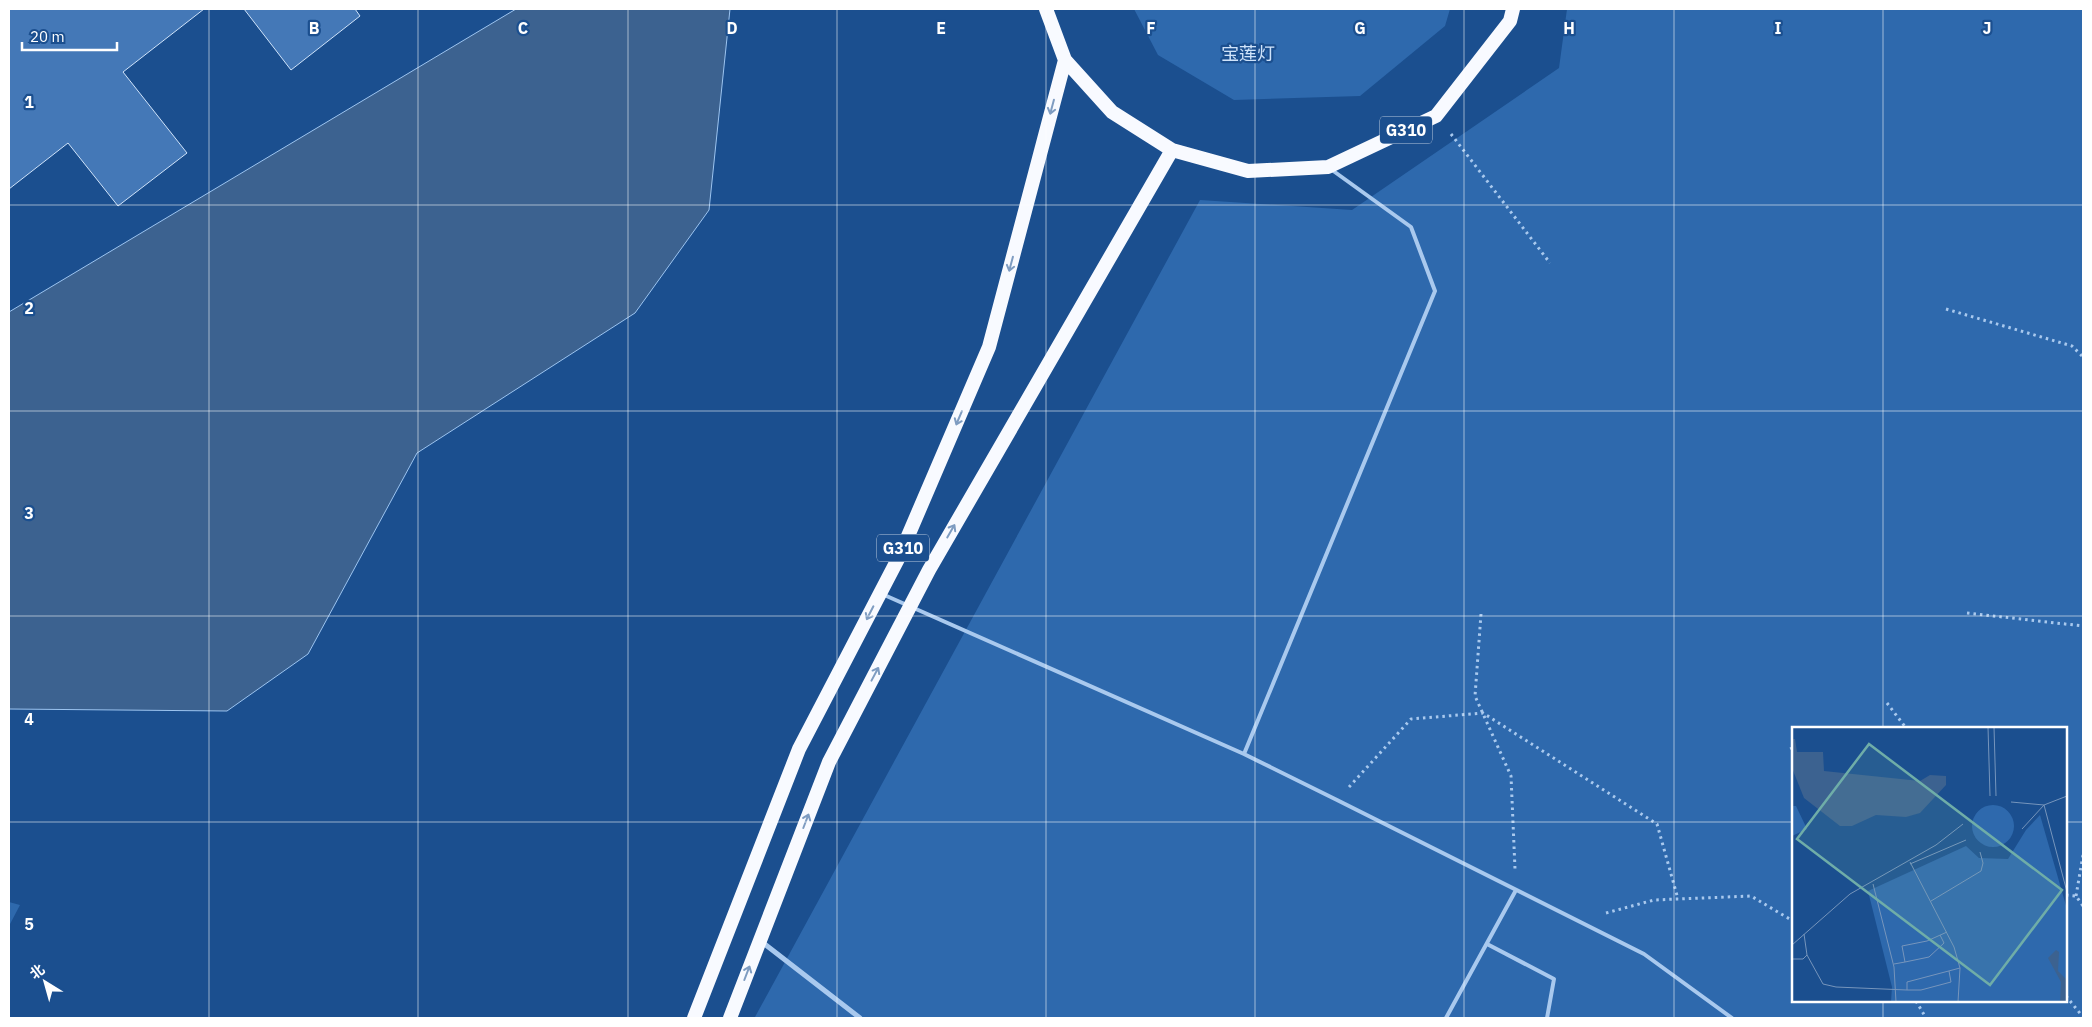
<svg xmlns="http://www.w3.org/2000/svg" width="2092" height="1027" font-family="'IBM Plex Sans','Noto Sans SC',sans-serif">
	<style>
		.green { fill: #2e69ad; fill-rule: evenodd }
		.water { fill: #3c6290; stroke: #9cc4f0 }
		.building { fill: #4478b7; stroke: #cfe3fa }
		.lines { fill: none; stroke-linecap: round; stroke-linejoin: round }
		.path { stroke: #a9c9ee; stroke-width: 3; stroke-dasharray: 2.5 4; stroke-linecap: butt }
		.service { stroke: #a9c9ee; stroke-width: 4 }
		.minor { stroke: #a9c9ee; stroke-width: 5 }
		.trunk { stroke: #f8faff; stroke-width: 14 }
		.oneway { stroke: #7e9cc1 }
		.grid { fill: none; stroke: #fff; stroke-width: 1; stroke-opacity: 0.55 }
		.labels { text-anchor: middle; stroke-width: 4.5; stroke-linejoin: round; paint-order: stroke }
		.shield { fill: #1b4f8f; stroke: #bbcadd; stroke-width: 1 }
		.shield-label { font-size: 16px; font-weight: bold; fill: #fff }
		.park-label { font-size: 18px; fill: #cfe3fa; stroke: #1b4f8f }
		.inset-road { fill: none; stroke: #7695bc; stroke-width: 1 }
		.view { fill: #6fada8; fill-opacity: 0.15; stroke: #6fada8; stroke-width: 2.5 }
		.inset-edge { fill: none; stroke: #fff; stroke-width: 2.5 }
		.grid-label { font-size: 16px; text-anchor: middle; font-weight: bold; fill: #fff; stroke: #1b4f8f; stroke-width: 4.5; stroke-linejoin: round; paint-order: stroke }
	</style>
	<rect width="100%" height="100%" fill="#1b4f8f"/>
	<path class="green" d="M 1134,9 L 1450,9 L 1445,26 L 1360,96 L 1234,100 L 1158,55 Z
		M 1567,9 L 2083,9 L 2083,1018 L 755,1017 L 1200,200 L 1352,210 L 1559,68 ZM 1793,728 L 2066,728 L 2066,1001 L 1793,1001 Z
		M 9,902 L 20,905 L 9,926 Z"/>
	<path class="water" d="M 516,9 L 730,9 L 709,210 L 635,313 L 417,453 L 308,654 L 227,711 L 9,709 L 9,312 Z"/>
	<path class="building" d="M 9,9 L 204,9 L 123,72 L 187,153 L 118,206 L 68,143 L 9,189 Z
		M 244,9 L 355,9 L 360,16 L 291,70 Z"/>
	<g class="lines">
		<path class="path" d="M 1451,134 L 1550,263
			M 1946,309 L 2072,346 L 2083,357
			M 1967,613 L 2083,626
			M 1481,614 L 1475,696 L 1511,776 L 1515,869
			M 1887,703 L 1906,728
			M 1791,747 L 1793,753
			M 1349,787 L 1411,719 L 1483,713 L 1657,824 L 1678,899
			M 2066,895 L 2076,896 L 2083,906
			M 2076,896 L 2083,855
			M 1606,913 L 1654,900 L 1751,896 L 1793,921
			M 2066,996 L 2083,1017
			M 1916,1001 L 1926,1018"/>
		<path class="service" d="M 882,594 L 1244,754 L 1337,800 L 1644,954 L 1732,1018
			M 1244,754 L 1435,291 L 1411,227 L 1332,170
			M 1487,944 L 1554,979 L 1547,1018
			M 1446,1018 L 1516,890"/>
		<path class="minor" d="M 762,942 L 860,1018"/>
		<path class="trunk" d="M 1046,9 L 1065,60 L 1112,112 L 1172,150 L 1248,171 L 1328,167 L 1436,116 L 1510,21 L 1513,9
			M 694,1018 L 799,749 L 899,557 L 989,347 L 1065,60
			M 730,1018 L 829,762 L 929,570 L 1172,150"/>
	</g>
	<defs><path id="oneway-shaft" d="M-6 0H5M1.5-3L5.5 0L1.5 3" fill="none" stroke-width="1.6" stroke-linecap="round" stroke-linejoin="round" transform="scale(1.25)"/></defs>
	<g class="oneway">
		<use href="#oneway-shaft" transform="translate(1052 107) rotate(105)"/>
		<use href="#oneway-shaft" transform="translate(1011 264) rotate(105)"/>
		<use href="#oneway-shaft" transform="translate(959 418) rotate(113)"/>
		<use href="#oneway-shaft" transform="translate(951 531) rotate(-60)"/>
		<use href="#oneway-shaft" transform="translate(870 613) rotate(117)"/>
		<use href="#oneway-shaft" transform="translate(875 674) rotate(-62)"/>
		<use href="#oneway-shaft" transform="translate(806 821) rotate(-69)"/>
		<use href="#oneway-shaft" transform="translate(747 973) rotate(-69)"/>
	</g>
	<path class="grid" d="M 209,9 L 209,1018M 418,9 L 418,1018M 628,9 L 628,1018M 837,9 L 837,1018M 1046,9 L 1046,1018M 1255,9 L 1255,1018M 1464,9 L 1464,1018M 1674,9 L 1674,1018M 1883,9 L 1883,728M 9,205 L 2083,205M 9,411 L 2083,411M 9,616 L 2083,616M 9,822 L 1793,822M 2066,822 L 2083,822M 1883,1001 L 1883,1018"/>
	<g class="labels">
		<g class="shield">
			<rect x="1380" y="116.5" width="52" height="27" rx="4"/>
			<rect x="877" y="534.5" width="52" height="27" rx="4"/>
		</g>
		<g class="shield-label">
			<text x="1406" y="136">G310</text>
			<text x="903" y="554">G310</text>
		</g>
		<g class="park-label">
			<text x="1248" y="60">宝莲灯</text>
		</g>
	</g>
	<g transform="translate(1792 727)">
		<rect width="275" height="275" fill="#1b4f8f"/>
		<path d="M180 99a21 21 0 1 1 42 0a21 21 0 1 1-42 0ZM 0,79 L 4,79 L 15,102 L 0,109 ZM 248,88 L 275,182 L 275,275 L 99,275 L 100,260 L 76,164 L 174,119 L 187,131 L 216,132 L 234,103 Z" fill="#2e69ad"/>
		<path d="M 0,12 L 3,12 L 5,25 L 31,25 L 32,44 L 128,54 L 138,48 L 154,49 L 154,58 L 128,86 L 114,90 L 84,88 L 60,99 L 48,99 L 12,71 L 0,41 ZM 264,223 L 267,225 L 266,244 L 275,253 L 275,275 L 268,275 L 269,255 L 256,231 Z" fill="#3c6290"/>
		<path class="inset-road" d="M 196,0 L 198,69M 202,0 L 204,69M 219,75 L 252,78 L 275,69M 252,78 L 275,165M 230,102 L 252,78M 118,135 L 162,220 L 168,241 L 166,275M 118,137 L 174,113M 81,157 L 102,240 L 104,275M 139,174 L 189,144 L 191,136 L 188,125M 0,218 L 58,167 L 144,118 L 171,97M 15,228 L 31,257 L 44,260 L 115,263 L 115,255 L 168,241M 0,232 L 11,232 L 15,228 L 12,207M 113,235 L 137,230 L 152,216 L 148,208M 102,237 L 113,235 L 110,219 L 135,214 L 155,205M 115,263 L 129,263 L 159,255 L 157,244"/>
		<path class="view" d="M 77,17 L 270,163 L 198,258 L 5,112 Z"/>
		<rect width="275" height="275" class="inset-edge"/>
	</g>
	<g class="grid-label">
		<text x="314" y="34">B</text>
		<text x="523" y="34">C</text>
		<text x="732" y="34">D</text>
		<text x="941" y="34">E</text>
		<text x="1151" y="34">F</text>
		<text x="1360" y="34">G</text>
		<text x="1569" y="34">H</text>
		<text x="1778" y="34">I</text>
		<text x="1987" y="34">J</text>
		<text x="29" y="108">1</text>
		<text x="29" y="314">2</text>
		<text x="29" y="519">3</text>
		<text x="29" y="725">4</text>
		<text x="29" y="930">5</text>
	</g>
	<rect width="2092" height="1027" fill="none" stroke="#ffffff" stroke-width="20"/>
	<g transform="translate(45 982) rotate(323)" stroke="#1b4f8f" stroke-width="4" paint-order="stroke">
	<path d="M0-4L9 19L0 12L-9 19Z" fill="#ffffff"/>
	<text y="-8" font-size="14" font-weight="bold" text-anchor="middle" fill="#ffffff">北</text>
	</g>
	<path d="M22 42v8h95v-8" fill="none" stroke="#ffffff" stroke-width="2.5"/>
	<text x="30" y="42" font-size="15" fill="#ffffff" stroke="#1b4f8f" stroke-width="4" paint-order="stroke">20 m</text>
</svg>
